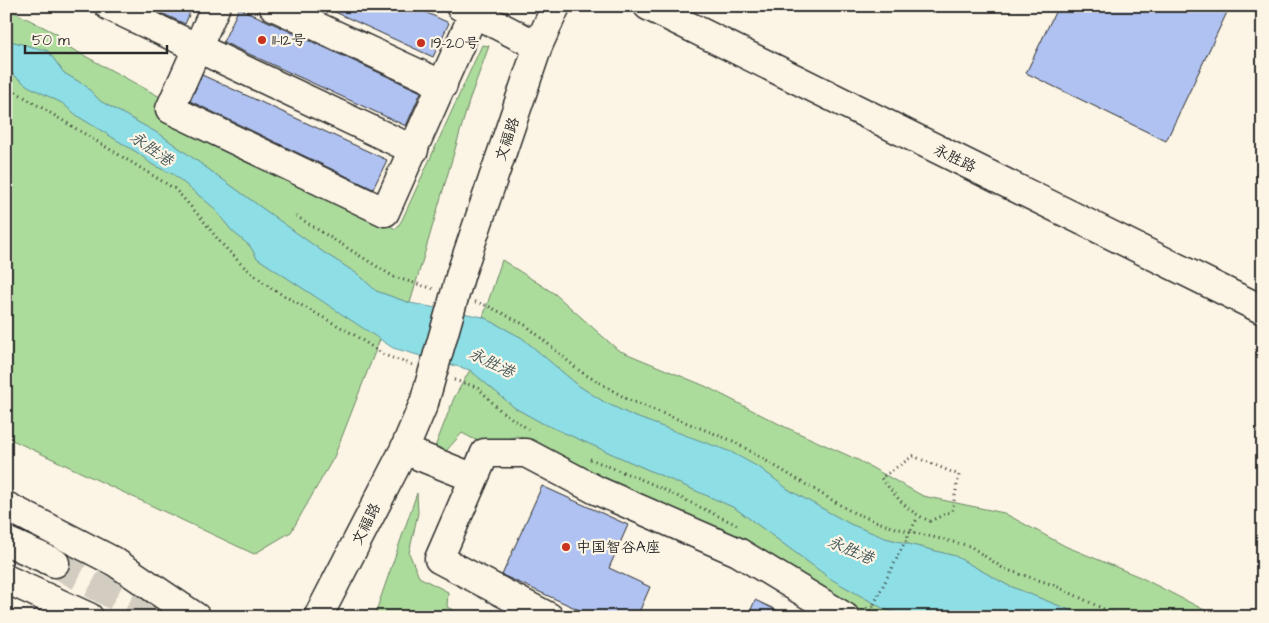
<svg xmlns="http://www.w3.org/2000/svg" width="1269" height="623" font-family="'Architects Daughter','LXGW WenKai TC',sans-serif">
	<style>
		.green { fill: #acdc9c; stroke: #6c8464 }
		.water { fill: #8edfe5; stroke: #66979b }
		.building { fill: #afc2f1; stroke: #2b2b2b }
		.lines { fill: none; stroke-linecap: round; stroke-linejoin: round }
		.highway-tunnel { stroke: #d2cdc0; stroke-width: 28; stroke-dasharray: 28 14; stroke-linecap: butt }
		.minor-casing { stroke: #2b2b2b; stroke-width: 31 }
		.major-casing { stroke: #2b2b2b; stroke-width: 31 }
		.highway-casing { stroke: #2b2b2b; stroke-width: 31 }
		.path { stroke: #2b2b2b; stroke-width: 3; stroke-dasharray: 1 4; stroke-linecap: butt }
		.minor { stroke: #fcf5e5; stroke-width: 28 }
		.major { stroke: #fcf5e5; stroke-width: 28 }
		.highway { stroke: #fcf5e5; stroke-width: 28 }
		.minor-bridge-casing { stroke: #2b2b2b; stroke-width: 31; stroke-linecap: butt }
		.path-bridge { stroke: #2b2b2b; stroke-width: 3; stroke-dasharray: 1 4; stroke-linecap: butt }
		.minor-bridge { stroke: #fcf5e5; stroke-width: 28 }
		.poi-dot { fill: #c8321e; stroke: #fcf5e5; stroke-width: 2 }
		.labels { text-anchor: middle; stroke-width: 4.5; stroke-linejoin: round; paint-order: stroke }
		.poi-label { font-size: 15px; fill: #2b2b2b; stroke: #fcf5e5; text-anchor: start }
		.street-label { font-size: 15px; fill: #2b2b2b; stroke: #fcf5e5 }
		.water-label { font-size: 16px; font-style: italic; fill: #44585a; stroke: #fcf5e5 }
	</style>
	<rect width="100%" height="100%" fill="#fcf5e5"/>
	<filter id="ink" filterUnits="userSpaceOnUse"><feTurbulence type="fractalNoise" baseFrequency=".02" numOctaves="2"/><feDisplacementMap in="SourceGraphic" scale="10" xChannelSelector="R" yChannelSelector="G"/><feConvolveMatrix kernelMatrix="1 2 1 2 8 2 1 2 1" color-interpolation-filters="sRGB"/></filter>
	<g filter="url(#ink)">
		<path class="green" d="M 6,8 L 57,34 L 63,44 L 164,99 L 157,115 L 396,229 L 402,220 L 482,45 L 489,46 L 470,98 L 410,303 L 376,291 L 359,275 L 323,252 L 161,135 L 100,101 L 86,86 L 64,73 L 48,51 L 6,40 Z
			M 6,69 L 28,86 L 62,103 L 79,117 L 138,153 L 153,165 L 173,174 L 213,207 L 232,231 L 250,246 L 257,258 L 380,339 L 334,457 L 291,532 L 254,554 L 6,437 Z
			M 502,260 L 555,294 L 618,350 L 705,386 L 783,426 L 858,460 L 923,496 L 1004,513 L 1065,546 L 1140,577 L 1218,617 L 1087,617 L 1007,585 L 955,556 L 885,538 L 850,524 L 789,490 L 760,468 L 730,452 L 633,416 L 604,402 L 579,386 L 522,338 L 483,317 Z
			M 470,370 L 515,408 L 542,423 L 735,508 L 831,579 L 886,610 L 915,617 L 853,617 L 584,475 L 518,436 L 485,445 L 462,433 L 446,451 L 435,447 L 454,398 Z
			M 417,493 L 418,513 L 409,553 L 419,577 L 448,592 L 447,607 L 467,617 L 374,617 Z"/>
		<path class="water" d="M 6,40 L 48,51 L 64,73 L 86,86 L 100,101 L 161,135 L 323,252 L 359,275 L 376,291 L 410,303 L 483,317 L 522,338 L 579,386 L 604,402 L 633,416 L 731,452 L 760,468 L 789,490 L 850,524 L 885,538 L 955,556 L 1007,585 L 1087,617 L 915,617 L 886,610 L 831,579 L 735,508 L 542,423 L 515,408 L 470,370 L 393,348 L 257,258 L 250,246 L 232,231 L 213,207 L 173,174 L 153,165 L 138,153 L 79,117 L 62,103 L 28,86 L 6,69 Z"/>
		<path class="building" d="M 146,6 L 193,6 L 185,24 Z
			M 322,6 L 412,6 L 449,23 L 433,57 Z
			M 1058,6 L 1230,6 L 1166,141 L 1026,73 Z
			M 239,8 L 421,92 L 406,126 L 223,42 Z
			M 202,75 L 387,160 L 373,189 L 190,101 Z
			M 542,486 L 628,525 L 609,568 L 650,587 L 637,617 L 595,617 L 502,575 Z
			M 755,600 L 791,617 L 748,617 Z"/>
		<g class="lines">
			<path class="highway-tunnel" d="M 55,563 L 152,617"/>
			<defs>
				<path id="minor" d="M 109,6 L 414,150
					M 216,6 L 170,109 L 385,212 L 477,6
					M 273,6 L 443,85
					M 460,6 L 538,46
					M 648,6 L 1263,310
					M 461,273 L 538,46 L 556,6
					M 404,450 L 474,478
					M 318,617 L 404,450 L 424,403
					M 549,617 L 439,559 L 485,453 L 526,453 L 596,490 L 738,552 L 845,617"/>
				<path id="major" d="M 6,579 L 89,617"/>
				<path id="highway" d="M 6,506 L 115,562 L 196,617
					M 6,541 L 55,563"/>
			</defs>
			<use href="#minor" class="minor-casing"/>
			<use href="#major" class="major-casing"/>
			<use href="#highway" class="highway-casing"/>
			<path class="path" d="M 6,90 L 16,92 L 175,189 L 202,219 L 220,242 L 243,266 L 272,289 L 353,334 L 384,355 L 413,365
				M 296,216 L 394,277 L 434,289
				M 475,302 L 488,306 L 527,326 L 581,372 L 629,400 L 733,441 L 852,512 L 891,527 L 970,546 L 1004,569 L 1054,585 L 1120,617
				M 454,380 L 477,387 L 501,411 L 528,429
				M 913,456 L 959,475 L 952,511 L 930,521 C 907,512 896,496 881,478 Z
				M 590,459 L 650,483 L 737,525
				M 911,530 L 918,517
				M 866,608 L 886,617
				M 871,612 L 874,604"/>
			<use href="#minor" class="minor"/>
			<use href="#major" class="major"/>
			<use href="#highway" class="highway"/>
			<defs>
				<path id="minor-bridge" d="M 424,403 L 461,273"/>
			</defs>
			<use href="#minor-bridge" class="minor-bridge-casing"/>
			<path class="path-bridge" d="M 874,604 L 911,530"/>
			<use href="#minor-bridge" class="minor-bridge"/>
		</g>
	</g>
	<g class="poi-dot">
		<circle cx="262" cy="40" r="5"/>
		<circle cx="421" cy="43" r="5"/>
		<circle cx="566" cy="547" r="5"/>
	</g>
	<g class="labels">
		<g class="poi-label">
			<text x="272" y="45">11-12号</text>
			<text x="431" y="48">19-20号</text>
			<text x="576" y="552">中国智谷A座</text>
		</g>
		<g class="street-label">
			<text transform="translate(507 139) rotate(-71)" y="5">文福路</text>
			<text transform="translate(955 158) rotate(26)" y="5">永胜路</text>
			<text transform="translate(366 524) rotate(-63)" y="5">文福路</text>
		</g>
		<g class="water-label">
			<text transform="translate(152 148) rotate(35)" y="6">永胜港</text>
			<text transform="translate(492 362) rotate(26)" y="6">永胜港</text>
			<text transform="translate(851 549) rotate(23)" y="6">永胜港</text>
		</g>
	</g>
	<rect width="1269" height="623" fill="none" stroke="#fcf5e5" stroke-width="25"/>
	<rect x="12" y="12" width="1244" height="598" fill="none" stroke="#2b2b2b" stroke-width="2" filter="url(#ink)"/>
	<path d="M25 45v8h142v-8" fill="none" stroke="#2b2b2b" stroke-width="2.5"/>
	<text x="32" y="45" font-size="15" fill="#2b2b2b" stroke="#fcf5e5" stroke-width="4" paint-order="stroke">50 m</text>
</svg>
